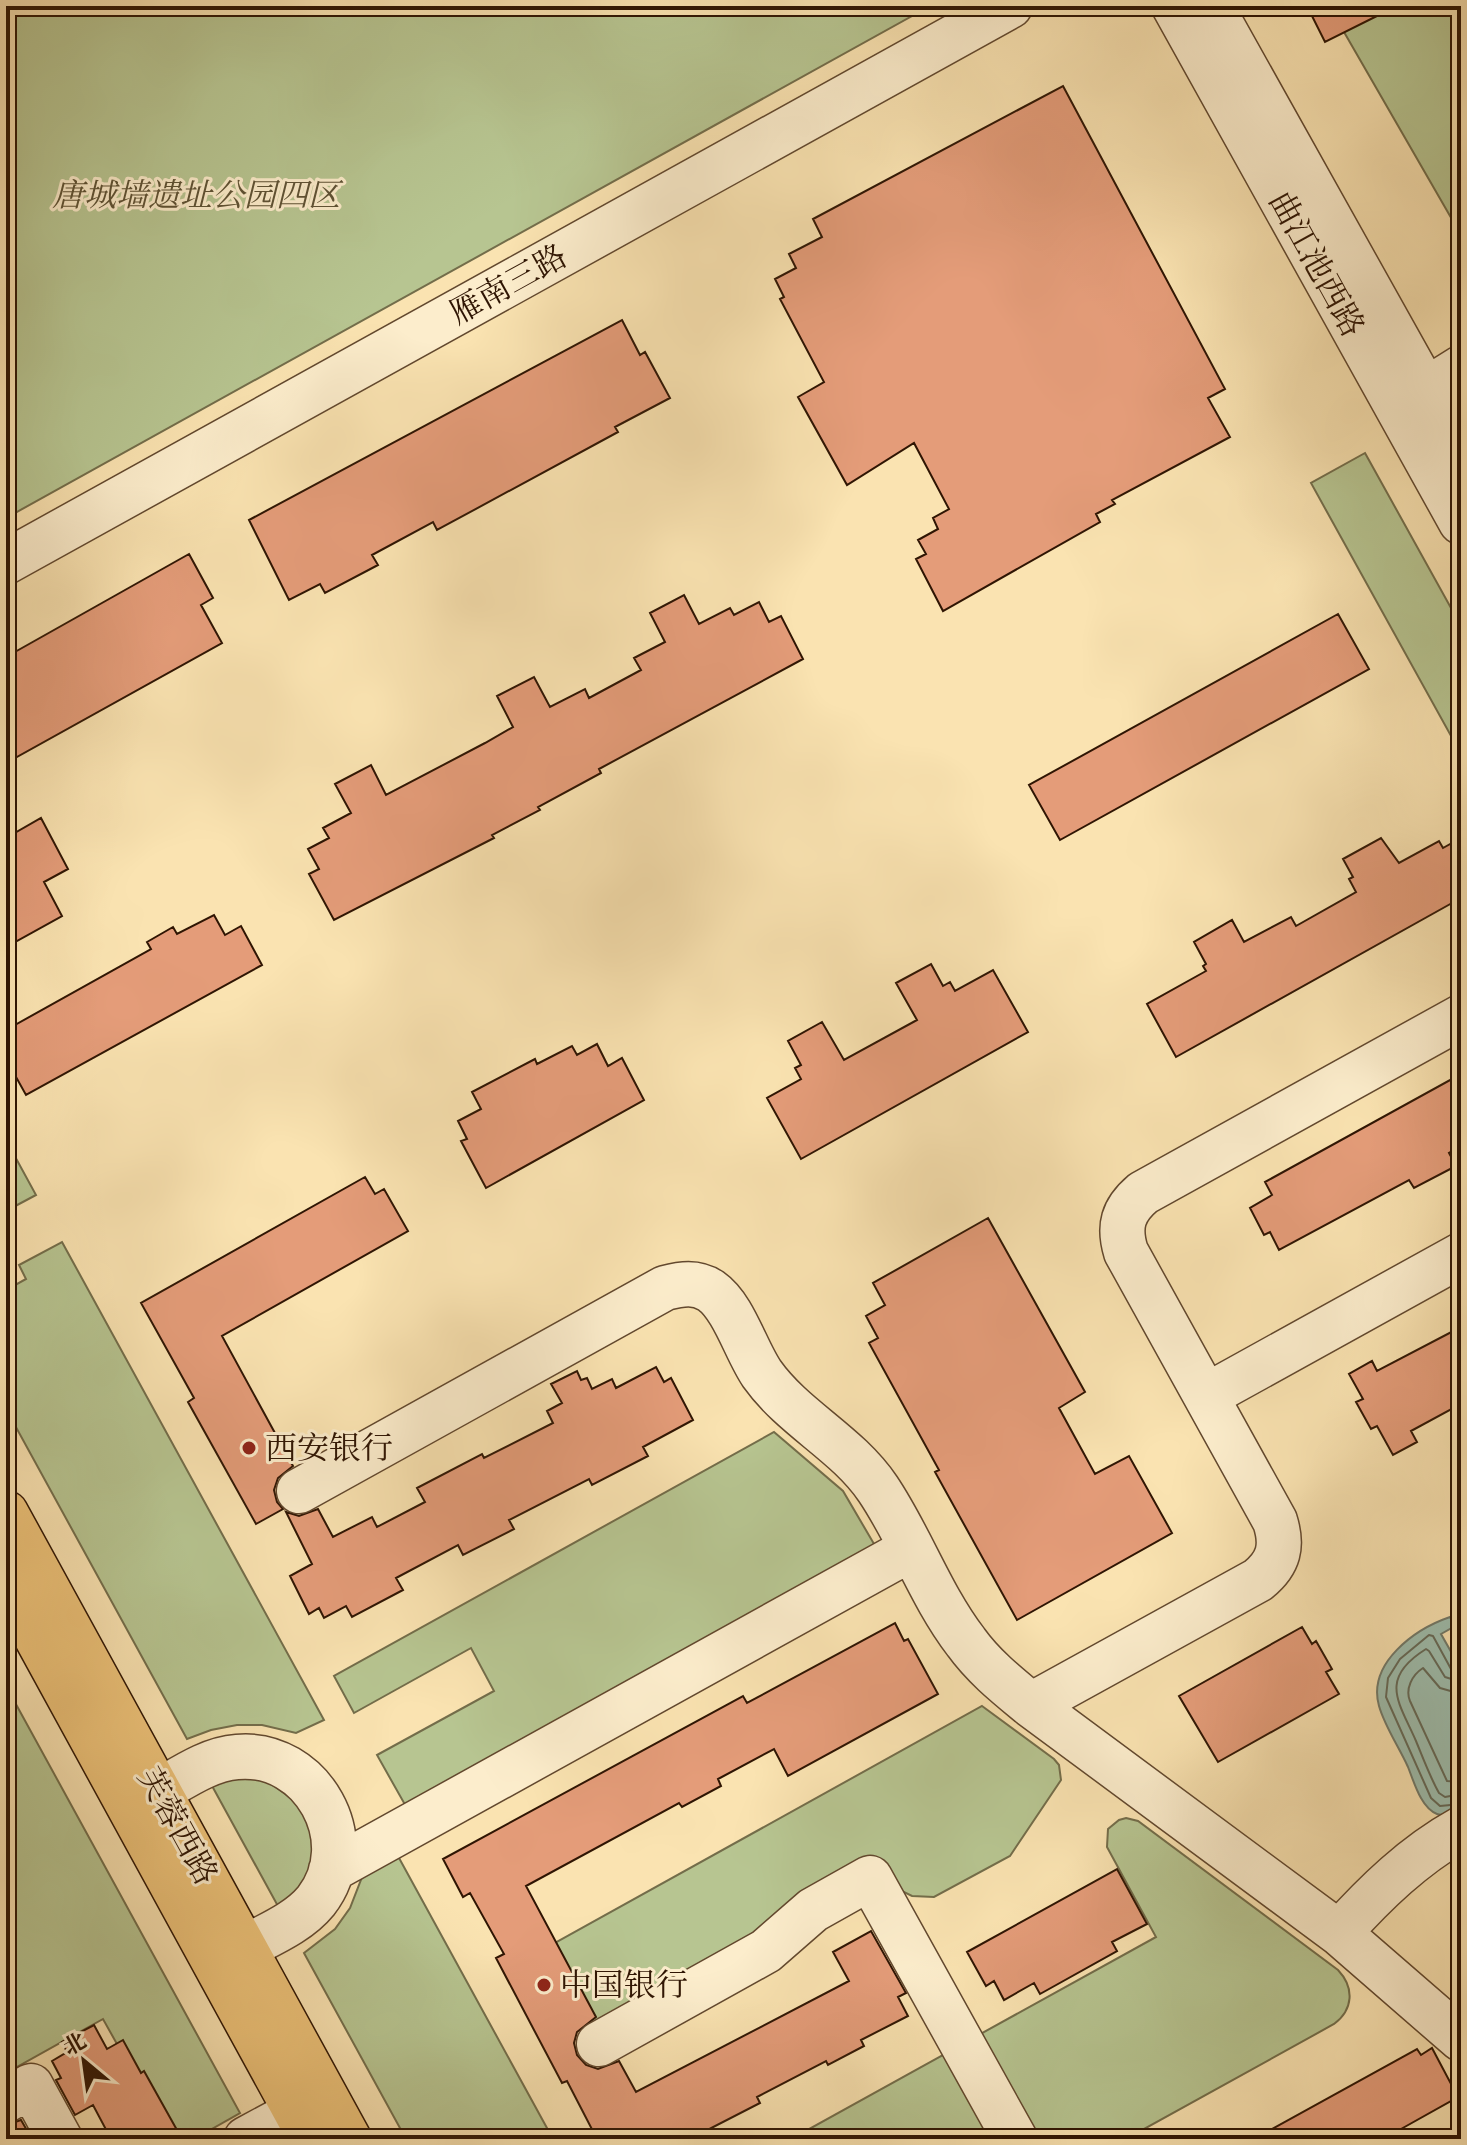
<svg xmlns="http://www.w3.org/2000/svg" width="1467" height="2145" font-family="'Libre Bodoni','Noto Serif SC',serif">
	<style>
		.green { fill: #b7c591; stroke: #736d4a; stroke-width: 2 }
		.water { fill: #9ebeae; stroke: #727a6a; stroke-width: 2 }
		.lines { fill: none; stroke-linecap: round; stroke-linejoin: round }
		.shore { stroke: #666a58; stroke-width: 2 }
		.building { fill: #e49c79; stroke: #2f1503; stroke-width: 2 }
		.minor-casing { stroke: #62482e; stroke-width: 47 }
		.major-casing { stroke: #2f1503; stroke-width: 47 }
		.minor { stroke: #fcedcc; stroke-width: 44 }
		.major { stroke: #edc278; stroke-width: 44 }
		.poi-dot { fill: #8f2418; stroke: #fcedcc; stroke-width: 3 }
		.labels { text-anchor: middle; stroke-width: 6; stroke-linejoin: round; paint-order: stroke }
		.park-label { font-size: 32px; font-style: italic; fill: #5f5335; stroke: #fcedcc }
		.street-label { font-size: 32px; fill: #2f1503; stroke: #fcedcc }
		.poi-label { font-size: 32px; fill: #2f1503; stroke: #fcedcc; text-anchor: start }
	</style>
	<rect width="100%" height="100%" fill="#fae3b1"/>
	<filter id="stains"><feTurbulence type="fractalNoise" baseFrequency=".0025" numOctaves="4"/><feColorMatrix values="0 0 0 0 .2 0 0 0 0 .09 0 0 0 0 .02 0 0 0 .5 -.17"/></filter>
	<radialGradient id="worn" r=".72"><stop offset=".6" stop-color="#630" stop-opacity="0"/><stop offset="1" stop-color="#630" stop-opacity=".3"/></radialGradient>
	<path class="green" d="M 6,6 L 930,6 L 6,518 Z
		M 1329,6 L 1461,6 L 1461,235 Z
		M 1365,453 L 1461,626 L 1461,754 L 1311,483 Z
		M 6,1140 L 36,1195 L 6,1211 Z
		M 62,1242 L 324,1720 L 296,1733 L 262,1725 L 237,1725 L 211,1730 L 187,1739 L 6,1409 L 6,1290 L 26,1279 L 19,1265 Z
		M 774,1432 L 843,1491 L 877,1549 L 408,1810 L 377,1755 L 494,1691 L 471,1648 L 354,1713 L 334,1676 Z
		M 6,1686 L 240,2113 L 194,2139 L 170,2139 L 103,2019 L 6,2073 Z
		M 982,1706 L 1054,1759 L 1059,1765 L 1061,1780 L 1010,1856 L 934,1897 L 912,1896 L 896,1888 L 768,1932 L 592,2031 L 546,1948 Z
		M 238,1775 C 265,1778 267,1780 289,1797 C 295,1801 304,1807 308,1813 C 329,1850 307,1884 279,1908 L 211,1784 Z
		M 1126,1818 L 1138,1821 L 1338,1970 C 1355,1988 1353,2010 1334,2024 L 1126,2139 L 1032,2139 L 975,2037 L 1156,1937 L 1107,1847 L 1108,1829 L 1119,1820 Z
		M 393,1847 L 553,2139 L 406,2139 L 304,1953 L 335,1929 L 350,1908 L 366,1867 Z
		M 950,2051 L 998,2139 L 791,2139 Z"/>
	<path class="water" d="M 1450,1617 L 1455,1626 L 1441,1634 L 1458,1664 L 1461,1663 L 1461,1811 C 1454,1812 1444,1817 1437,1814 C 1421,1808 1414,1782 1408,1767 C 1399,1747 1385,1727 1379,1706 C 1367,1663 1415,1629 1450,1617 Z"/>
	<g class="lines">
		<path class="shore" d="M 1461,1672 L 1451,1669 L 1433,1636 L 1429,1635 L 1400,1659 L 1388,1678 L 1386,1697 L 1431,1798 L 1440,1806 L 1461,1804
			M 1461,1682 L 1445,1677 L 1429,1651 L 1426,1649 C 1378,1679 1399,1702 1416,1741 C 1423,1758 1430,1777 1439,1793 L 1445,1797 L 1461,1794
			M 1461,1694 L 1440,1688 L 1423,1668 C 1412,1675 1405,1689 1410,1701 L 1447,1781 L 1461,1782"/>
	</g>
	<path class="building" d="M 1307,6 L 1397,6 L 1325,42 Z
		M 1063,86 L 1225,389 L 1208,398 L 1230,437 L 1112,500 L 1115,504 L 1096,514 L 1100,522 L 943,611 L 916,559 L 926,554 L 918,540 L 938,529 L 933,518 L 949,509 L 914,443 L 847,485 L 798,397 L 824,382 L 780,299 L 784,297 L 775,279 L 796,268 L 789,254 L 822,237 L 813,219 Z
		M 622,320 L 640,355 L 645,352 L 670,398 L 615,427 L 618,432 L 437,530 L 433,522 L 372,555 L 378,565 L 325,593 L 320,584 L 289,600 L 249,520 Z
		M 189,554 L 213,598 L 201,605 L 222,643 L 6,763 L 6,657 Z
		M 684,595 L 699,624 L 730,608 L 734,615 L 759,602 L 769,622 L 781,616 L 803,659 L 599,769 L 601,773 L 538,807 L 540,810 L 492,835 L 494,838 L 334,920 L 309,874 L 319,869 L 308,849 L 329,838 L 323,828 L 351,813 L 335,784 L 371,765 L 386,795 L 485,743 L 513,727 L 497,696 L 534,677 L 550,707 L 585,689 L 589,698 L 641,670 L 634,658 L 665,642 L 650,613 Z
		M 1338,614 L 1369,669 L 1060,840 L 1029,785 Z
		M 41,818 L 68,869 L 44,882 L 62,916 L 6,947 L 6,838 Z
		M 1381,838 L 1399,863 L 1439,841 L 1443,848 L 1461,838 L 1461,898 L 1176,1057 L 1147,1004 L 1206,971 L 1203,966 L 1206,964 L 1194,942 L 1232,920 L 1244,942 L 1291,917 L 1296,926 L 1356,892 L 1349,879 L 1353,877 L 1343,859 Z
		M 214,915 L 225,935 L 241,926 L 262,965 L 26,1095 L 6,1059 L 6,1030 L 151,949 L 147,942 L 173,927 L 177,934 Z
		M 931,964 L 943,986 L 950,982 L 955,991 L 993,970 L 1028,1032 L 801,1159 L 767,1098 L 801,1079 L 795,1068 L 801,1065 L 788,1041 L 822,1022 L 844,1060 L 917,1020 L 896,983 Z
		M 597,1044 L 608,1066 L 622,1058 L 644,1100 L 486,1188 L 461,1141 L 467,1139 L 458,1121 L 481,1109 L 472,1092 L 535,1059 L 537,1064 L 572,1046 L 577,1055 Z
		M 1461,1074 L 1461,1146 L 1449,1153 L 1456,1166 L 1414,1188 L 1409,1180 L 1279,1250 L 1270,1232 L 1264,1235 L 1250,1208 L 1272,1195 L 1265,1182 Z
		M 365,1177 L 375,1194 L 384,1189 L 408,1231 L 222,1336 L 293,1466 L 278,1478 L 274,1490 L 277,1502 L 283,1509 L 256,1524 L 188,1402 L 194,1398 L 141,1303 Z
		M 988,1218 L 1085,1392 L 1059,1408 L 1095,1474 L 1129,1456 L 1172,1533 L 1017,1620 L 935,1472 L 939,1470 L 869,1343 L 878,1338 L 866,1316 L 885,1305 L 873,1283 Z
		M 1461,1327 L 1461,1404 L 1411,1431 L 1417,1442 L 1393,1455 L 1377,1426 L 1371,1429 L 1356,1402 L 1363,1399 L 1349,1374 L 1372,1361 L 1377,1371 Z
		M 656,1367 L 664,1382 L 671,1378 L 693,1420 L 643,1447 L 648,1456 L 592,1485 L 589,1479 L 509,1520 L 514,1529 L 463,1555 L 458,1545 L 396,1578 L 403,1590 L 352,1617 L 346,1606 L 324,1618 L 319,1608 L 309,1614 L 290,1576 L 312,1564 L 286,1512 L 299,1516 L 318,1509 L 333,1537 L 372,1517 L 377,1527 L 425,1502 L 417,1488 L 482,1454 L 484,1458 L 553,1423 L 547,1411 L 562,1403 L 551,1384 L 577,1371 L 581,1380 L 587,1378 L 592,1389 L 612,1379 L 616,1388 Z
		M 895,1623 L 904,1641 L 908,1639 L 938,1694 L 788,1776 L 774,1749 L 718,1779 L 721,1786 L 682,1807 L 679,1803 L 526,1886 L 596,2017 L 577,2032 L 574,2043 L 577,2055 L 586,2065 L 598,2069 L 619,2061 L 636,2092 L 849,1981 L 833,1952 L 871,1931 L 906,1993 L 898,1997 L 908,2016 L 861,2040 L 864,2046 L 828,2065 L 826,2061 L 757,2097 L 760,2103 L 690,2139 L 597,2139 L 567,2081 L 562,2083 L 496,1958 L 504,1954 L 470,1893 L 463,1897 L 443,1859 L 743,1696 L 747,1703 Z
		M 1302,1627 L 1312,1644 L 1316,1641 L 1332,1669 L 1326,1672 L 1339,1694 L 1218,1762 L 1179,1696 Z
		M 1117,1869 L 1147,1924 L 1112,1942 L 1117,1951 L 1040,1994 L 1034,1983 L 1004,2000 L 994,1981 L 986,1986 L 967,1952 Z
		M 94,2025 L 107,2049 L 123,2040 L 141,2073 L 144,2071 L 182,2139 L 111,2139 L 93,2105 L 75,2115 L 56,2080 L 61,2078 L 52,2061 L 67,2052 L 62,2042 Z
		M 1432,2048 L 1458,2097 L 1401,2129 L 1407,2139 L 1254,2139 L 1417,2049 L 1421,2055 Z
		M 21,2120 L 32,2139 L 6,2139 L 6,2125 Z"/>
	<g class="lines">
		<defs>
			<path id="minor" d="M 1174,6 L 1461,522
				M 1211,6 L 1461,453
				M 1402,405 L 1461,368
				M 6,562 L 1010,6
				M 1206,1396 L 1461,1255
				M 299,1491 L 665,1288 C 681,1284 696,1281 711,1291 C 734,1307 746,1351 762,1374 C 794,1419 847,1443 878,1489 C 911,1538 930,1595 966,1642 C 984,1667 1008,1686 1031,1705 L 1339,1933 L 1461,2039
				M 1031,1705 L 1258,1580 C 1279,1563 1283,1546 1275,1521 L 1126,1252 C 1118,1226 1123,1210 1143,1193 L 1461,1017
				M 159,1791 C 182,1778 209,1759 237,1757 C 312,1750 363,1841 316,1901 C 298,1923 268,1935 244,1948
				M 331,1870 L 911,1549
				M 1339,1933 C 1375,1893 1414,1855 1461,1829
				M 599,2044 L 766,1951 L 813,1910 L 870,1878 L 1015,2139
				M 6,2100 L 31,2086 L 60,2139
				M 246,2139 L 296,2112"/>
			<path id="major" d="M 6,1513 L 349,2139
				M 6,1582 L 311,2139"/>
		</defs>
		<use href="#minor" class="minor-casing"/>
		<use href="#major" class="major-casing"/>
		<use href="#minor" class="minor"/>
		<use href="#major" class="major"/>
	</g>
	<g class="poi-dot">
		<circle cx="249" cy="1448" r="8"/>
		<circle cx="544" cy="1985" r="8"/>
	</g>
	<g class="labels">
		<g class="park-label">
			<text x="196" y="206">唐城墙遗址公园四区</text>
		</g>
		<g class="street-label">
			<text transform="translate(1317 264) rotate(61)" y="11">曲江池西路</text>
			<text transform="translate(508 284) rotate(-29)" y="11">雁南三路</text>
			<text transform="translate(178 1826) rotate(61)" y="11">芙蓉西路</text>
		</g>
		<g class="poi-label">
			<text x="265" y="1459">西安银行</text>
			<text x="560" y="1996">中国银行</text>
		</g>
	</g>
	<rect width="1467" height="2145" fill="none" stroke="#fae3b1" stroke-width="32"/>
	<rect x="8" y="8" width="1451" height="2129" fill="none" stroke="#2f1503" stroke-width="4"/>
	<rect x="16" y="16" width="1435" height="2113" fill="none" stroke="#2f1503" stroke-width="2"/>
	<g transform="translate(84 2061) rotate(331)" stroke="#fcedcc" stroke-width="6" paint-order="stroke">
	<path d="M0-6L14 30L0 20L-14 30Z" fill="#2f1503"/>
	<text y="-12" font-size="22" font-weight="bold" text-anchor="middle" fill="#2f1503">北</text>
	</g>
	<rect width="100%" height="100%" filter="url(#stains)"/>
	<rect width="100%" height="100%" fill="url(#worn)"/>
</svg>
